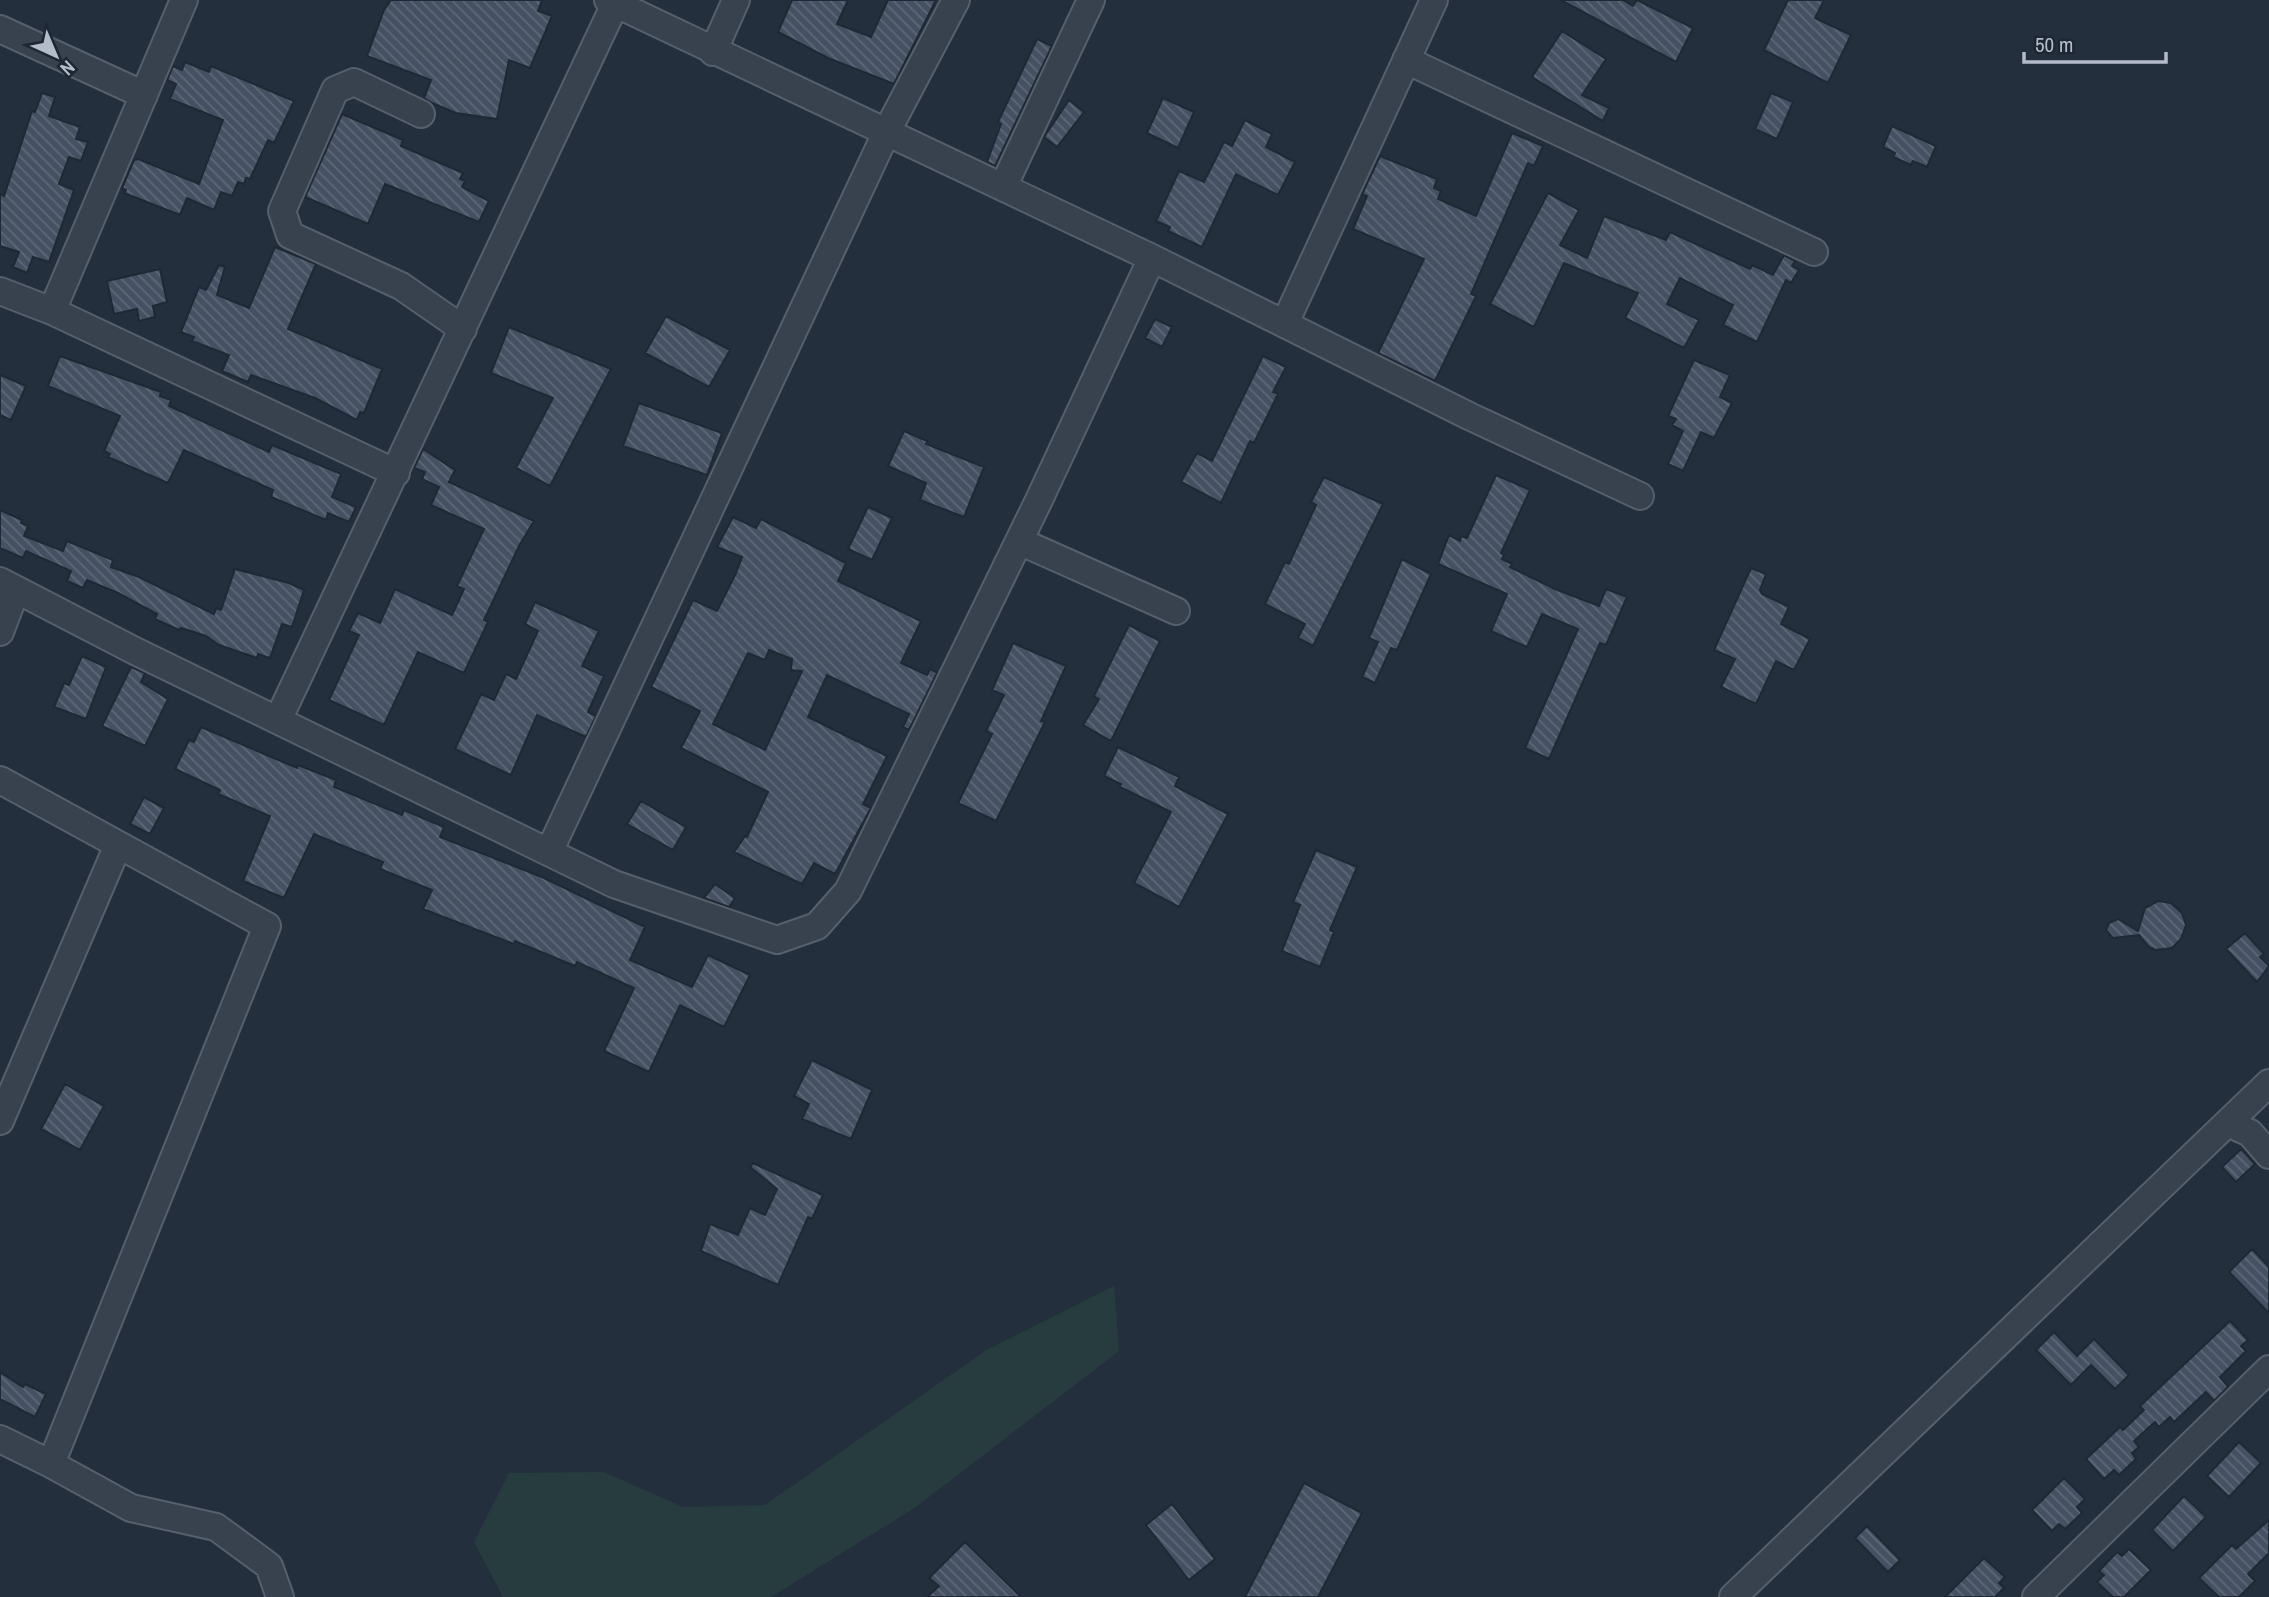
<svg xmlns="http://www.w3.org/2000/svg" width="2269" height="1597" font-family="'Archivo Narrow',sans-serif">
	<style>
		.green { fill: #263c3f }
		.building { fill: url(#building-back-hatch); stroke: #1f2835; stroke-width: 2; fill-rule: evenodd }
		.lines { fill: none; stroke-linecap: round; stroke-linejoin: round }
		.minor-casing { stroke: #565f6c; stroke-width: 30 }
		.minor { stroke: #38414e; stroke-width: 26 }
	</style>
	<defs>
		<pattern id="building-back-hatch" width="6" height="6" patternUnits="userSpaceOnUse" patternTransform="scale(1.75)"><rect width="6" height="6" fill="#455162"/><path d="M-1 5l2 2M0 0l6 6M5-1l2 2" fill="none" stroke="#5d6877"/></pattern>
	</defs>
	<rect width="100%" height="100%" fill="#242f3e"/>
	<path class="green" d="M 1114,1286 L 1119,1351 L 916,1507 L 771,1597 L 503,1597 L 474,1542 L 509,1473 L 604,1472 L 683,1507 L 765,1505 L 985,1351 Z"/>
	<path class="building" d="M 391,0 L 542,0 L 538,11 L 552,16 L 530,68 L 509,60 L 497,119 L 456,113 L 432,103 L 424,98 L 431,80 L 367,56 L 384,10 Z
		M 792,0 L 848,0 L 837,24 L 871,37 L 888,0 L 936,0 L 894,84 L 828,58 L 778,32 Z
		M 1561,0 L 1623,0 L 1633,6 L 1637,0 L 1693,28 L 1676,62 Z
		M 1788,0 L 1824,0 L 1815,18 L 1851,35 L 1828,83 L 1764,50 Z
		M 1562,31 L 1606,59 L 1582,95 L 1609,108 L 1603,121 L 1532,77 Z
		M 1037,39 L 1052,46 L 995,166 L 987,162 L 1001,124 L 998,122 Z
		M 185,62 L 209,72 L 211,66 L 294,101 L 274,143 L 268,140 L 250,179 L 246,178 L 244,184 L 238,182 L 232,196 L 221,192 L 214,210 L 187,198 L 180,215 L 124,193 L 126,190 L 122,188 L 134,160 L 138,159 L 199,184 L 223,120 L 170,99 L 176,84 L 167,80 L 173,66 L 182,70 Z
		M 42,93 L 55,97 L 49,116 L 80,127 L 76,139 L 88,142 L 81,161 L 69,157 L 59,184 L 74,190 L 49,262 L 33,257 L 27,273 L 13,267 L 19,252 L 0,246 L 0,194 L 4,196 L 32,111 L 35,112 Z
		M 1771,93 L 1793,102 L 1777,139 L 1755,129 Z
		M 1163,98 L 1194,112 L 1178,148 L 1147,133 Z
		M 1069,100 L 1084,112 L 1057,147 L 1044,137 Z
		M 342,114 L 403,140 L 401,146 L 463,173 L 460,179 L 465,181 L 462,187 L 489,201 L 479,222 L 385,184 L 368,224 L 305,197 Z
		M 1245,120 L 1272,134 L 1266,147 L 1295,162 L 1278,195 L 1236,174 L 1202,247 L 1168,231 L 1170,227 L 1156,221 L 1179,171 L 1204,182 L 1224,142 L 1232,146 Z
		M 1892,126 L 1936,146 L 1927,167 L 1913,161 L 1911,165 L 1893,157 L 1895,153 L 1883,147 Z
		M 1512,133 L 1543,146 L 1534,166 L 1528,163 L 1471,294 L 1476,296 L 1435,381 L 1378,353 L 1424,259 L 1353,229 L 1367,196 L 1362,194 L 1380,156 L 1437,179 L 1434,188 L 1441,191 L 1438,199 L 1476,216 Z
		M 1548,193 L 1579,210 L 1560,245 L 1587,258 L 1604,216 L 1666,240 L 1670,232 L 1750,269 L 1752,265 L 1773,275 L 1784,255 L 1795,261 L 1792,266 L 1799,270 L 1791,283 L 1786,280 L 1757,342 L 1723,325 L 1733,305 L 1680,278 L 1667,304 L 1699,320 L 1684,348 L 1625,318 L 1638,293 L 1564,263 L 1534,327 L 1490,304 Z
		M 275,247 L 316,264 L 288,329 L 382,369 L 364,413 L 360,412 L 357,420 L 315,398 L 251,375 L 248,382 L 222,371 L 229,355 L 192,341 L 194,337 L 181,332 L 199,287 L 206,290 L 219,265 L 225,267 L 217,295 L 249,308 Z
		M 160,269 L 167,302 L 153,306 L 155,317 L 139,321 L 137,309 L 114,314 L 107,281 Z
		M 666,316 L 730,350 L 709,387 L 645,353 Z
		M 1155,319 L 1172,327 L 1162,347 L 1145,338 Z
		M 509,327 L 611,369 L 550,486 L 516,468 L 553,398 L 491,373 Z
		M 60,356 L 161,392 L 160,396 L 171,400 L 169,406 L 269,452 L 272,445 L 341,474 L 332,497 L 356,507 L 349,522 L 328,513 L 326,520 L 271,497 L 273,490 L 184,450 L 168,483 L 108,457 L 110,454 L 104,451 L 120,416 L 48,386 Z
		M 1263,356 L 1286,367 L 1273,392 L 1278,394 L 1254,443 L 1250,441 L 1221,503 L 1181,482 L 1197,453 L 1212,461 Z
		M 1694,360 L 1730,375 L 1720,397 L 1732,403 L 1714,438 L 1701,432 L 1683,471 L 1668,464 L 1683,431 L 1672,425 L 1676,419 L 1668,416 Z
		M 0,375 L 26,386 L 11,420 L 0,415 Z
		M 639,403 L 722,433 L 707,475 L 623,446 Z
		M 904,431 L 927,441 L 926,444 L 984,467 L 964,517 L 920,500 L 926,483 L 888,466 Z
		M 423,449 L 455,470 L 449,482 L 534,521 L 519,546 L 484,620 L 488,622 L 464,673 L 418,652 L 384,725 L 329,700 L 359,635 L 349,631 L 358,613 L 380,623 L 395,589 L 452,615 L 464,589 L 457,586 L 484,529 L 431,505 L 439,487 L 422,479 L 425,472 L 414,468 Z
		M 1496,475 L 1530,490 L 1501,553 L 1504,555 L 1502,559 L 1512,564 L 1510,567 L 1555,589 L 1599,606 L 1606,589 L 1627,597 L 1606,645 L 1600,643 L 1549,759 L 1525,748 L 1578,629 L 1542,614 L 1527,647 L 1491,631 L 1507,594 L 1438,564 L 1449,535 L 1460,541 L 1461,536 L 1467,538 Z
		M 1324,477 L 1383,504 L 1313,646 L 1298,638 L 1305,624 L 1265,604 L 1285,562 L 1289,564 L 1316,505 L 1311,502 Z
		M 868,507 L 892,518 L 872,560 L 848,549 Z
		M 0,510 L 22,520 L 21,523 L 28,526 L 24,536 L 63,551 L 67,541 L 113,560 L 111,567 L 139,577 L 214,614 L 216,608 L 221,610 L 235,569 L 289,583 L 304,590 L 292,627 L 282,624 L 270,658 L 258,654 L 257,658 L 219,645 L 206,636 L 181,628 L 179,630 L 155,619 L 157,614 L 118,593 L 87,580 L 83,588 L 67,581 L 71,571 L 26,551 L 23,558 L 0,548 Z
		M 733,517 L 756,528 L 761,519 L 846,563 L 838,581 L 921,621 L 901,663 L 927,675 L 930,669 L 937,673 L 909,730 L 903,727 L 909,714 L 827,675 L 808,717 L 887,756 L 863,804 L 871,808 L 835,874 L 814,863 L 802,884 L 734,852 L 745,836 L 747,837 L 768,792 L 681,748 L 700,711 L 651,687 L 693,600 L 717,611 L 736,573 L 742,557 L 717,547 ZM 769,650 L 792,659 L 791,670 L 802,671 L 765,750 L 713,724 L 748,653 L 765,660 Z
		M 1402,559 L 1431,574 L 1397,650 L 1391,648 L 1375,683 L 1362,677 L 1378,642 L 1369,638 Z
		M 1751,568 L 1766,574 L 1760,590 L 1762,594 L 1789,607 L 1781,624 L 1810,639 L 1794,670 L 1776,661 L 1756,704 L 1721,687 L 1735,659 L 1714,650 Z
		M 535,602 L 599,631 L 582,666 L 604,676 L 588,712 L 596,716 L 586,737 L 537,715 L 511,775 L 455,749 L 481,694 L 494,700 L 506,674 L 516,679 L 538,631 L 525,624 Z
		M 1129,625 L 1160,641 L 1111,741 L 1083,725 L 1099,699 L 1094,696 Z
		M 1013,643 L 1066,666 L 1041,721 L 1045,722 L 996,821 L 958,803 L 992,734 L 986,731 L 1004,695 L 992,690 Z
		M 82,656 L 106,667 L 86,719 L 54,707 L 64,683 L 69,685 Z
		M 131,667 L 145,673 L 141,682 L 168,699 L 145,746 L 102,726 Z
		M 201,727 L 297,768 L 298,765 L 336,780 L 334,787 L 402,815 L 404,810 L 444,827 L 440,837 L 542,877 L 645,927 L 630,960 L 692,987 L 708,955 L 750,975 L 724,1027 L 680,1005 L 649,1072 L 604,1051 L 634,988 L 577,962 L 575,966 L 515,941 L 514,944 L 423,909 L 432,890 L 380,869 L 383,862 L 314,834 L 284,898 L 243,881 L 270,816 L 218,794 L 220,790 L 175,769 L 189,740 L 194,742 Z
		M 1118,747 L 1179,777 L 1175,786 L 1228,814 L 1179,907 L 1134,883 L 1171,812 L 1120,787 L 1121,784 L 1104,776 Z
		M 144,797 L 164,808 L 150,834 L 130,824 Z
		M 641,801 L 686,827 L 673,850 L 627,824 Z
		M 1316,850 L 1357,867 L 1330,930 L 1334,932 L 1320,967 L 1282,951 L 1300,905 L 1293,902 Z
		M 715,884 L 735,898 L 729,907 L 704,898 Z
		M 2158,901 L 2171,903 L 2182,913 L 2186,925 L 2181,939 L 2172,948 L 2156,950 L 2149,947 L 2139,935 L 2113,938 L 2106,930 L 2109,923 L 2118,919 L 2138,931 L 2145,908 Z
		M 2245,933 L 2264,954 L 2260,957 L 2269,966 L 2257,982 L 2226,949 Z
		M 812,1060 L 872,1090 L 851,1139 L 802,1119 L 809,1104 L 794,1096 Z
		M 65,1084 L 104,1106 L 80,1150 L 41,1129 Z
		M 2241,1149 L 2255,1164 L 2236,1182 L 2222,1167 Z
		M 753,1163 L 823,1195 L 812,1219 L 808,1217 L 778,1285 L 701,1251 L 710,1224 L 738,1235 L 750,1208 L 765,1215 L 777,1189 L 750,1167 Z
		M 2252,1249 L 2269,1267 L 2269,1313 L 2229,1272 Z
		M 2230,1321 L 2248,1340 L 2241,1346 L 2246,1351 L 2220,1377 L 2228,1387 L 2214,1401 L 2206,1392 L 2174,1422 L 2170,1417 L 2159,1427 L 2155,1422 L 2134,1441 L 2139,1447 L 2132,1453 L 2136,1459 L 2119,1475 L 2114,1470 L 2104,1479 L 2086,1459 L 2120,1427 L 2123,1430 L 2144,1410 L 2140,1406 Z
		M 2054,1332 L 2077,1356 L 2094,1339 L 2129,1375 L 2115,1389 L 2091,1365 L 2071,1385 L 2036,1350 Z
		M 0,1372 L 23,1387 L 25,1384 L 46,1394 L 35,1417 L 0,1399 Z
		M 2239,1442 L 2261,1463 L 2229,1497 L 2207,1476 Z
		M 2064,1478 L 2085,1499 L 2077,1507 L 2082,1513 L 2065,1529 L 2059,1524 L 2052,1531 L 2032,1510 Z
		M 1304,1483 L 1362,1513 L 1318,1597 L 1245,1597 Z
		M 2184,1496 L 2206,1517 L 2173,1551 L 2152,1530 Z
		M 1172,1504 L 1215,1559 L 1189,1580 L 1146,1525 Z
		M 2269,1520 L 2269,1553 L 2248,1574 L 2255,1581 L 2239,1597 L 2219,1597 L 2199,1578 L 2232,1545 L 2236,1549 Z
		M 1867,1526 L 1900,1560 L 1888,1572 L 1855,1538 Z
		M 965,1542 L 1021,1597 L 927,1597 L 939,1586 L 929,1578 Z
		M 2129,1549 L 2151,1570 L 2124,1597 L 2113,1597 L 2097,1582 L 2104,1575 L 2099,1571 L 2117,1552 L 2122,1556 Z
		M 1984,1558 L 2005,1577 L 1999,1583 L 2004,1588 L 1995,1597 L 1945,1597 Z"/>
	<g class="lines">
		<defs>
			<path id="minor" d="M 608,0 L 1152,258 L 1469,416 L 1640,496
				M 0,29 L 144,95
				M 713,52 L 736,0
				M 1406,60 L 1814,252
				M 421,114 L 354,82 L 335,90 L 282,211 L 290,235 L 401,286 L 463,329
				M 1003,187 L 1091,0
				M 0,291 L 52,311 L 396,473
				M 52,311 L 184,0
				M 1285,323 L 1434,0
				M 1019,541 L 1176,611
				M 0,581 L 135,651 L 614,884 L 777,940 L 817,926 L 848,891 L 1039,500 L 1152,258
				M 0,632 L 16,590
				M 278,720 L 615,4
				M 0,780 L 267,926 L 51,1464 L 0,1439
				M 549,852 L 887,131 L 956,0
				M 0,1121 L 118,845
				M 2228,1123 L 2250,1133 L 2269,1155
				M 51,1464 L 131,1508 L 216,1527 L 269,1566 L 280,1597
				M 1733,1597 L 2269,1083
				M 2036,1597 L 2269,1369"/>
		</defs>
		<use href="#minor" class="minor-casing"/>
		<use href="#minor" class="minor"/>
	</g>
	<g transform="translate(56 56) rotate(136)" stroke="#1d2633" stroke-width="5" paint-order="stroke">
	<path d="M0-5L12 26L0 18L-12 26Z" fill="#b4bcc9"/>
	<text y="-10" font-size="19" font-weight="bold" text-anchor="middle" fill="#b4bcc9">N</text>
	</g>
	<path d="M2024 52v10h142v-10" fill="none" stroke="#b4bcc9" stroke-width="3.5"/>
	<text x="2035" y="52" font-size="21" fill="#b4bcc9" stroke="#1d2633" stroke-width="5" paint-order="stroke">50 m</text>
</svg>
